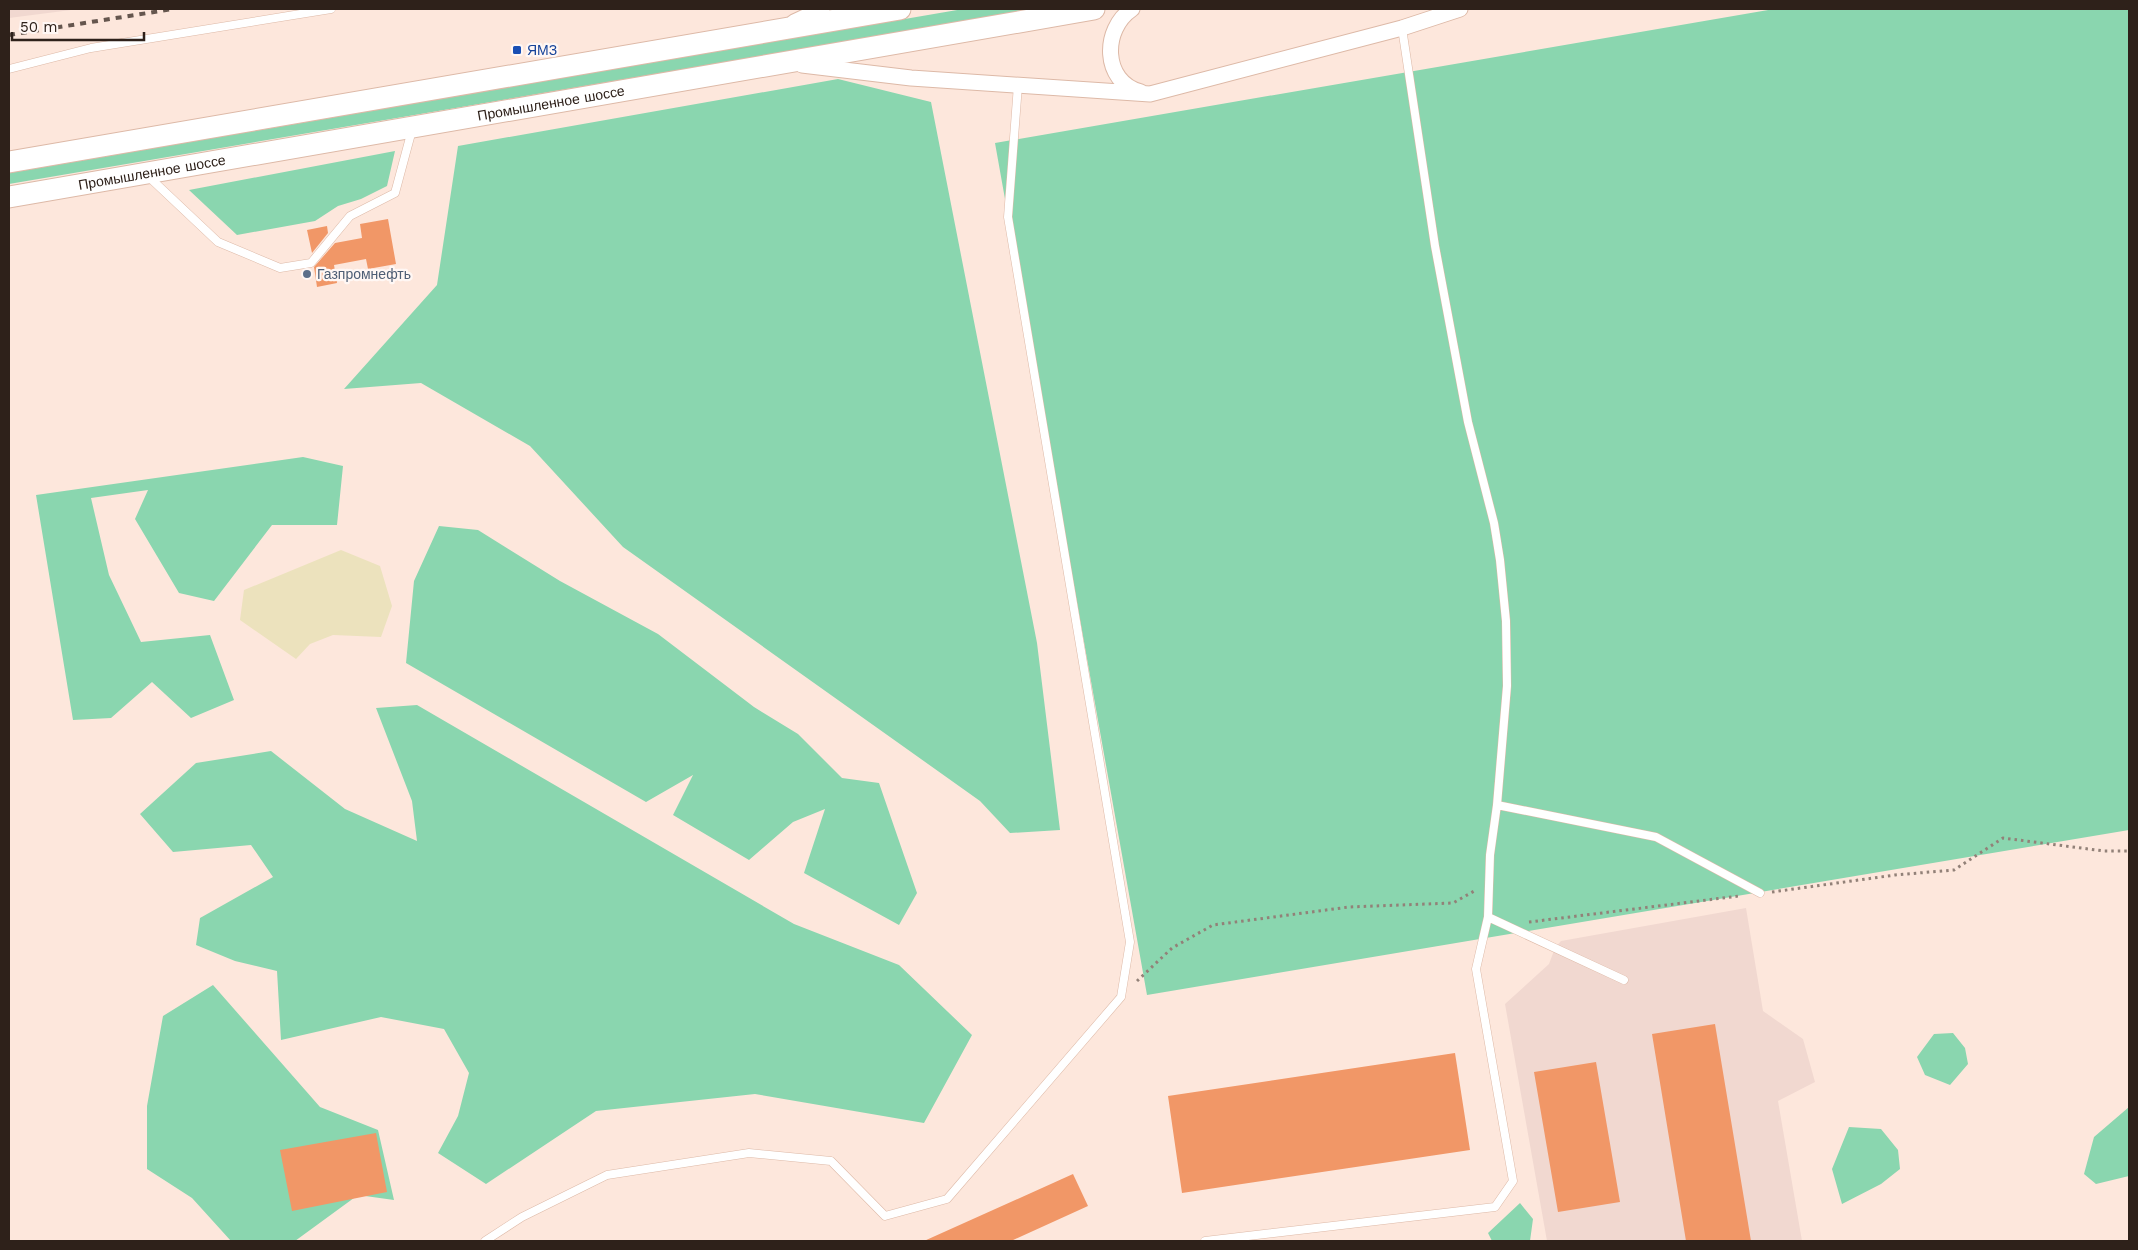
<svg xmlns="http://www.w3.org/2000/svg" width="2138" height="1250" font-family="'Work Sans',sans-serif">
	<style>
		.industrial { fill: #f1d8d0 }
		.green { fill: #8ad6af }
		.sand { fill: #ece2bd }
		.building { fill: #f19767 }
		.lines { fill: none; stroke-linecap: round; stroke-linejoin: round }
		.lane-casing { stroke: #ddb9a7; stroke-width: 9 }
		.street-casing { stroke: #ddb9a7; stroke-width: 17 }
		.secondary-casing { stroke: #ddb9a7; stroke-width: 23 }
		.path { stroke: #928178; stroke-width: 3; stroke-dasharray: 2.5 4; stroke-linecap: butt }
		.lane { stroke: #fff; stroke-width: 8 }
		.street { stroke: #fff; stroke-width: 15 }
		.secondary { stroke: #fff; stroke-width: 21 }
		.rail { stroke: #65564e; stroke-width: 4; stroke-dasharray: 6 6; stroke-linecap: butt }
		.transit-dot { fill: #1a4fb4; stroke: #fff7f4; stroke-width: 2 }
		.service-dot { fill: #5c6f8a; stroke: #fff7f4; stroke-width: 2 }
		.labels { text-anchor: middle; stroke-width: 4.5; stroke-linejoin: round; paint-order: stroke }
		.transit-label { font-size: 14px; fill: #164399; stroke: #fff7f4; text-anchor: start }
		.street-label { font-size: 14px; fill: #2e211a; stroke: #fff7f4 }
		.service-label { font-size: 14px; fill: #4e5e75; stroke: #fff7f4; text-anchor: start }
	</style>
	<rect width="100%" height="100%" fill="#fde7dc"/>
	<path class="industrial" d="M 9,9 L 79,9 L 9,18 Z
		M 1746,908 L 1763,1011 L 1803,1039 L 1815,1082 L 1778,1101 L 1802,1241 L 1547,1241 L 1505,1004 L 1549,964 L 1555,948 L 1561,941 Z"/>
	<path class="green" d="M 963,9 L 1037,9 L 9,184 L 9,173 Z
		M 1774,9 L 2129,9 L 2129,830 L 1147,995 L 995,143 Z
		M 838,79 L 931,102 L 1037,643 L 1060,830 L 1010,833 L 980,801 L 623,547 L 530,446 L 421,383 L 344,389 L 437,285 L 458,146 Z
		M 395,151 L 387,186 L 361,199 L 338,206 L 315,221 L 237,235 L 189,190 Z
		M 303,457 L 343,466 L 337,525 L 272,525 L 214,601 L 179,593 L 135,519 L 148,490 L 91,498 L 109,575 L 141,642 L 210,635 L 234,700 L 191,718 L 152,682 L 111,718 L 73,720 L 36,495 Z
		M 439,526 L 478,530 L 560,581 L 658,634 L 754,707 L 798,734 L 842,778 L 879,783 L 917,893 L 899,925 L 804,873 L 825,809 L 793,822 L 749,860 L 673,815 L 693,775 L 646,802 L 406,663 L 414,581 Z
		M 417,705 L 794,924 L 899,965 L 972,1035 L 924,1123 L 755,1094 L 596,1111 L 486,1184 L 438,1153 L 458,1116 L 469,1073 L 444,1029 L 381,1017 L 281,1040 L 277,971 L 235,961 L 196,945 L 200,918 L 273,877 L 251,845 L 173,852 L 140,814 L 196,763 L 271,751 L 345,809 L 417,841 L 412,801 L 376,708 Z
		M 213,985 L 320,1107 L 378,1130 L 394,1200 L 358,1195 L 295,1241 L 231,1241 L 192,1198 L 147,1169 L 147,1106 L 163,1016 Z
		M 1953,1033 L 1965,1048 L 1968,1064 L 1950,1085 L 1925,1075 L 1917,1057 L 1934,1034 Z
		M 2129,1107 L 2129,1176 L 2096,1184 L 2084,1174 L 2094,1137 Z
		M 1849,1127 L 1881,1129 L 1898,1150 L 1900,1169 L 1881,1184 L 1842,1204 L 1832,1169 Z
		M 1520,1203 L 1533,1219 L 1530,1241 L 1492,1241 L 1488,1233 Z"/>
	<path class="sand" d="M 341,550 L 380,566 L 392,606 L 381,637 L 333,635 L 310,644 L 296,659 L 240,620 L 244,590 Z"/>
	<path class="building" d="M 388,219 L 396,264 L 368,269 L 366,259 L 334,265 L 337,283 L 317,287 L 314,267 L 335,243 L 362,238 L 360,224 Z
		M 327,226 L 328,233 L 312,253 L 307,230 Z
		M 1715,1024 L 1751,1241 L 1686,1241 L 1652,1034 Z
		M 1455,1053 L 1470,1150 L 1182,1193 L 1168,1096 Z
		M 1596,1062 L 1620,1202 L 1558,1212 L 1534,1072 Z
		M 376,1133 L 387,1192 L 292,1211 L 280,1150 Z
		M 1073,1174 L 1088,1206 L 1011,1241 L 924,1241 Z"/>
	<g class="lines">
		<defs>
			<path id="lane" d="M 1402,28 L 1435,246 L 1468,422 L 1494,523 L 1500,560 L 1506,621 L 1507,686 L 1497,805 L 1490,855 L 1488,917 L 1624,980
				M 9,69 L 91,48 L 331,9
				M 149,177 L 218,242 L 280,268 L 311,263 L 350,216 L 395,193 L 412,130
				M 1497,805 L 1656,837 L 1760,893
				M 485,1241 L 522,1217 L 607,1175 L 749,1153 L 831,1161 L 885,1216 L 947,1199 L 1121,997 L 1130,942 L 1008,217 L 1018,85
				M 1205,1241 L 1495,1207 L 1513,1181 L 1476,969 L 1488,917"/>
			<path id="street" d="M 1132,9 C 1102,29 1102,82 1141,92
				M 794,22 L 822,9
				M 802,65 L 911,78 L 1150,94 L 1402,28 L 1460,9"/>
			<g id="secondary">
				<path d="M 9,162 L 900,9"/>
				<path id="s1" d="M 9,197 L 1094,9"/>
			</g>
		</defs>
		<use href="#lane" class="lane-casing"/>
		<use href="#street" class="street-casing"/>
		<use href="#secondary" class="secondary-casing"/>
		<path class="path" d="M 1772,892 L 1895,875 L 1954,870 L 2003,838 L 2104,851 L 2129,851
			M 1529,922 L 1739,896
			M 1137,981 L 1172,948 L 1213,925 L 1349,907 L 1453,903 L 1476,890"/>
		<use href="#lane" class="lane"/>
		<use href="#street" class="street"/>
		<use href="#secondary" class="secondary"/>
		<path class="rail" d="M 9,35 L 173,9"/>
	</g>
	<rect class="transit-dot" x="512" y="45" width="10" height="10" rx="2.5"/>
	<circle class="service-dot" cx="307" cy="274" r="5"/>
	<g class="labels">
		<g class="transit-label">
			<text x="527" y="55">ЯМЗ</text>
		</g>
		<g class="street-label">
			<text dy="5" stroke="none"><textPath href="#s1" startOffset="550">Промышленное шоссе</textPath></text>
			<text dy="5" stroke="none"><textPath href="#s1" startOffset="145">Промышленное шоссе</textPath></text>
		</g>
		<g class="service-label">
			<text x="317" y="279">Газпромнефть</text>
		</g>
	</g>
	<rect width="2138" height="1250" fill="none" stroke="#2e211a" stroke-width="20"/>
	<path d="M12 32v8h132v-8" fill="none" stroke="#2e211a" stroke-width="2.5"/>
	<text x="20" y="32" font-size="15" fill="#2e211a" stroke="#fff7f4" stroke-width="4" paint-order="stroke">50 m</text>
</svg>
